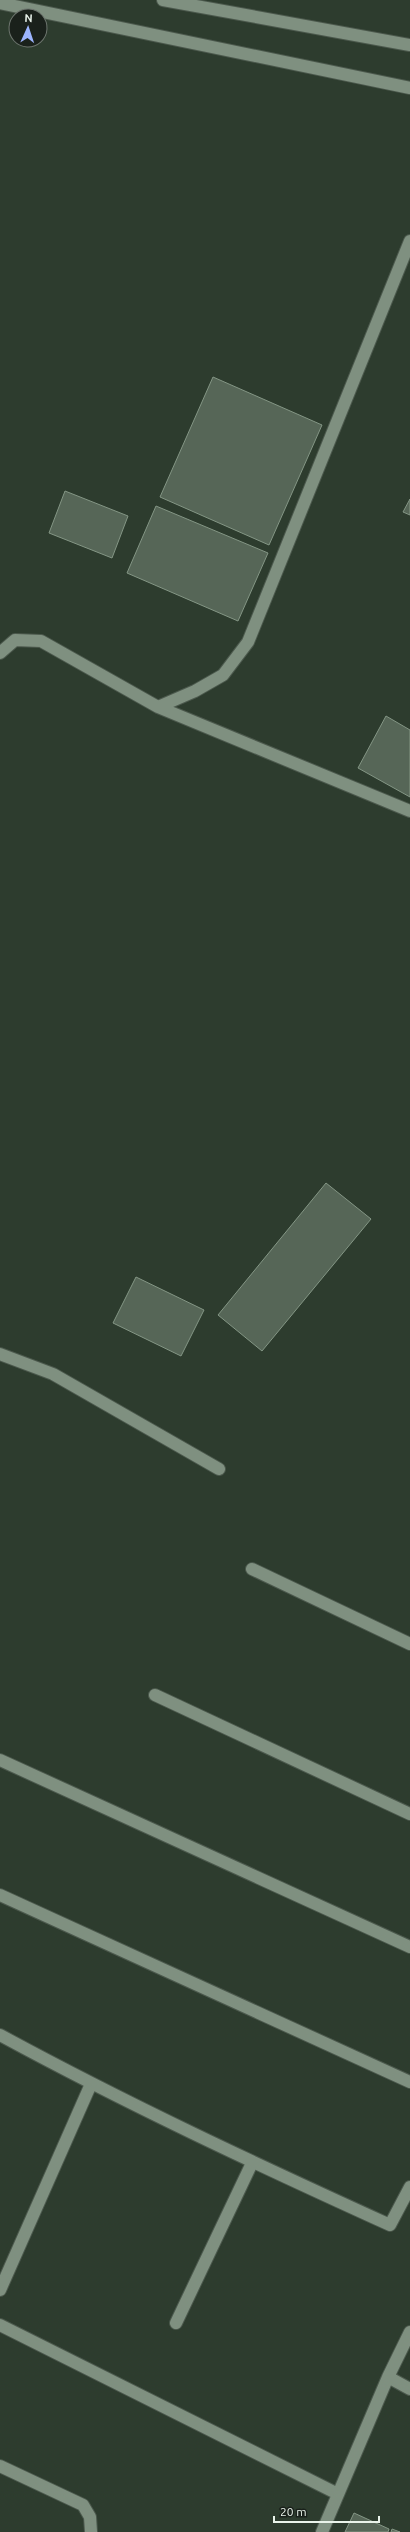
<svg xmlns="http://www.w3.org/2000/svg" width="410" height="2532" font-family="Ubuntu,sans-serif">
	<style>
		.building { fill: #566657; stroke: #849685 }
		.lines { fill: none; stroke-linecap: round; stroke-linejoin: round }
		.minor-casing { stroke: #4c594d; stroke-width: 14 }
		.minor { stroke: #7f9080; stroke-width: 12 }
	</style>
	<rect width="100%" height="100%" fill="#2d3c2e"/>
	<path class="building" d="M 213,377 L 322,425 L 269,545 L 160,497 Z
		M 65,491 L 128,516 L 112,558 L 49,533 Z
		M 410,499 L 410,515 L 403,512 Z
		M 156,506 L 268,553 L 238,621 L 127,573 Z
		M 386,716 L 410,730 L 410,797 L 358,768 Z
		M 326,1183 L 371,1219 L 262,1351 L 218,1315 Z
		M 136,1277 L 204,1310 L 181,1356 L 113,1323 Z
		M 354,2513 L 389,2529 L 388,2532 L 345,2532 Z
		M 392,2529 L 400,2532 L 391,2532 Z"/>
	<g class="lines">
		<defs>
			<path id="minor" d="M 163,0 L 410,45
				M 0,3 L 410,88
				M 0,653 L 15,640 L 41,641 L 158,707 L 410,811
				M 158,707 L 195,691 L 223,675 L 248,642 L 410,241
				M 0,1354 L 53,1374 L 219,1469
				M 252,1569 L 410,1644
				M 155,1695 L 410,1814
				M 0,1760 L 410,1947
				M 0,1895 L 410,2082
				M 0,2035 C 127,2104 258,2165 390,2225 L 410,2187
				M 0,2290 L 91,2084
				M 176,2323 L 252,2163
				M 0,2325 L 338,2494
				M 388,2377 L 410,2389
				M 0,2466 L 83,2505 L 90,2517 L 91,2532
				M 322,2532 L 388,2377 L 410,2332"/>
		</defs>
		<use href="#minor" class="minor-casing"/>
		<use href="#minor" class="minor"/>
	</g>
	<g transform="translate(28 28) rotate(3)"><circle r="19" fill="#1a211b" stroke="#6d756e"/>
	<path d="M0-3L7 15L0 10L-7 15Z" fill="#9cb4fd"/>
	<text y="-6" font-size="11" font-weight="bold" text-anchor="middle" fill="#e9f3ea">N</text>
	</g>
	<path d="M274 2516v6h105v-6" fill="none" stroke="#e9f3ea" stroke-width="2"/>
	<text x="280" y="2516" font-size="12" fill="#e9f3ea" stroke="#1a211b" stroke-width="3" paint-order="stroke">20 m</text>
</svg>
